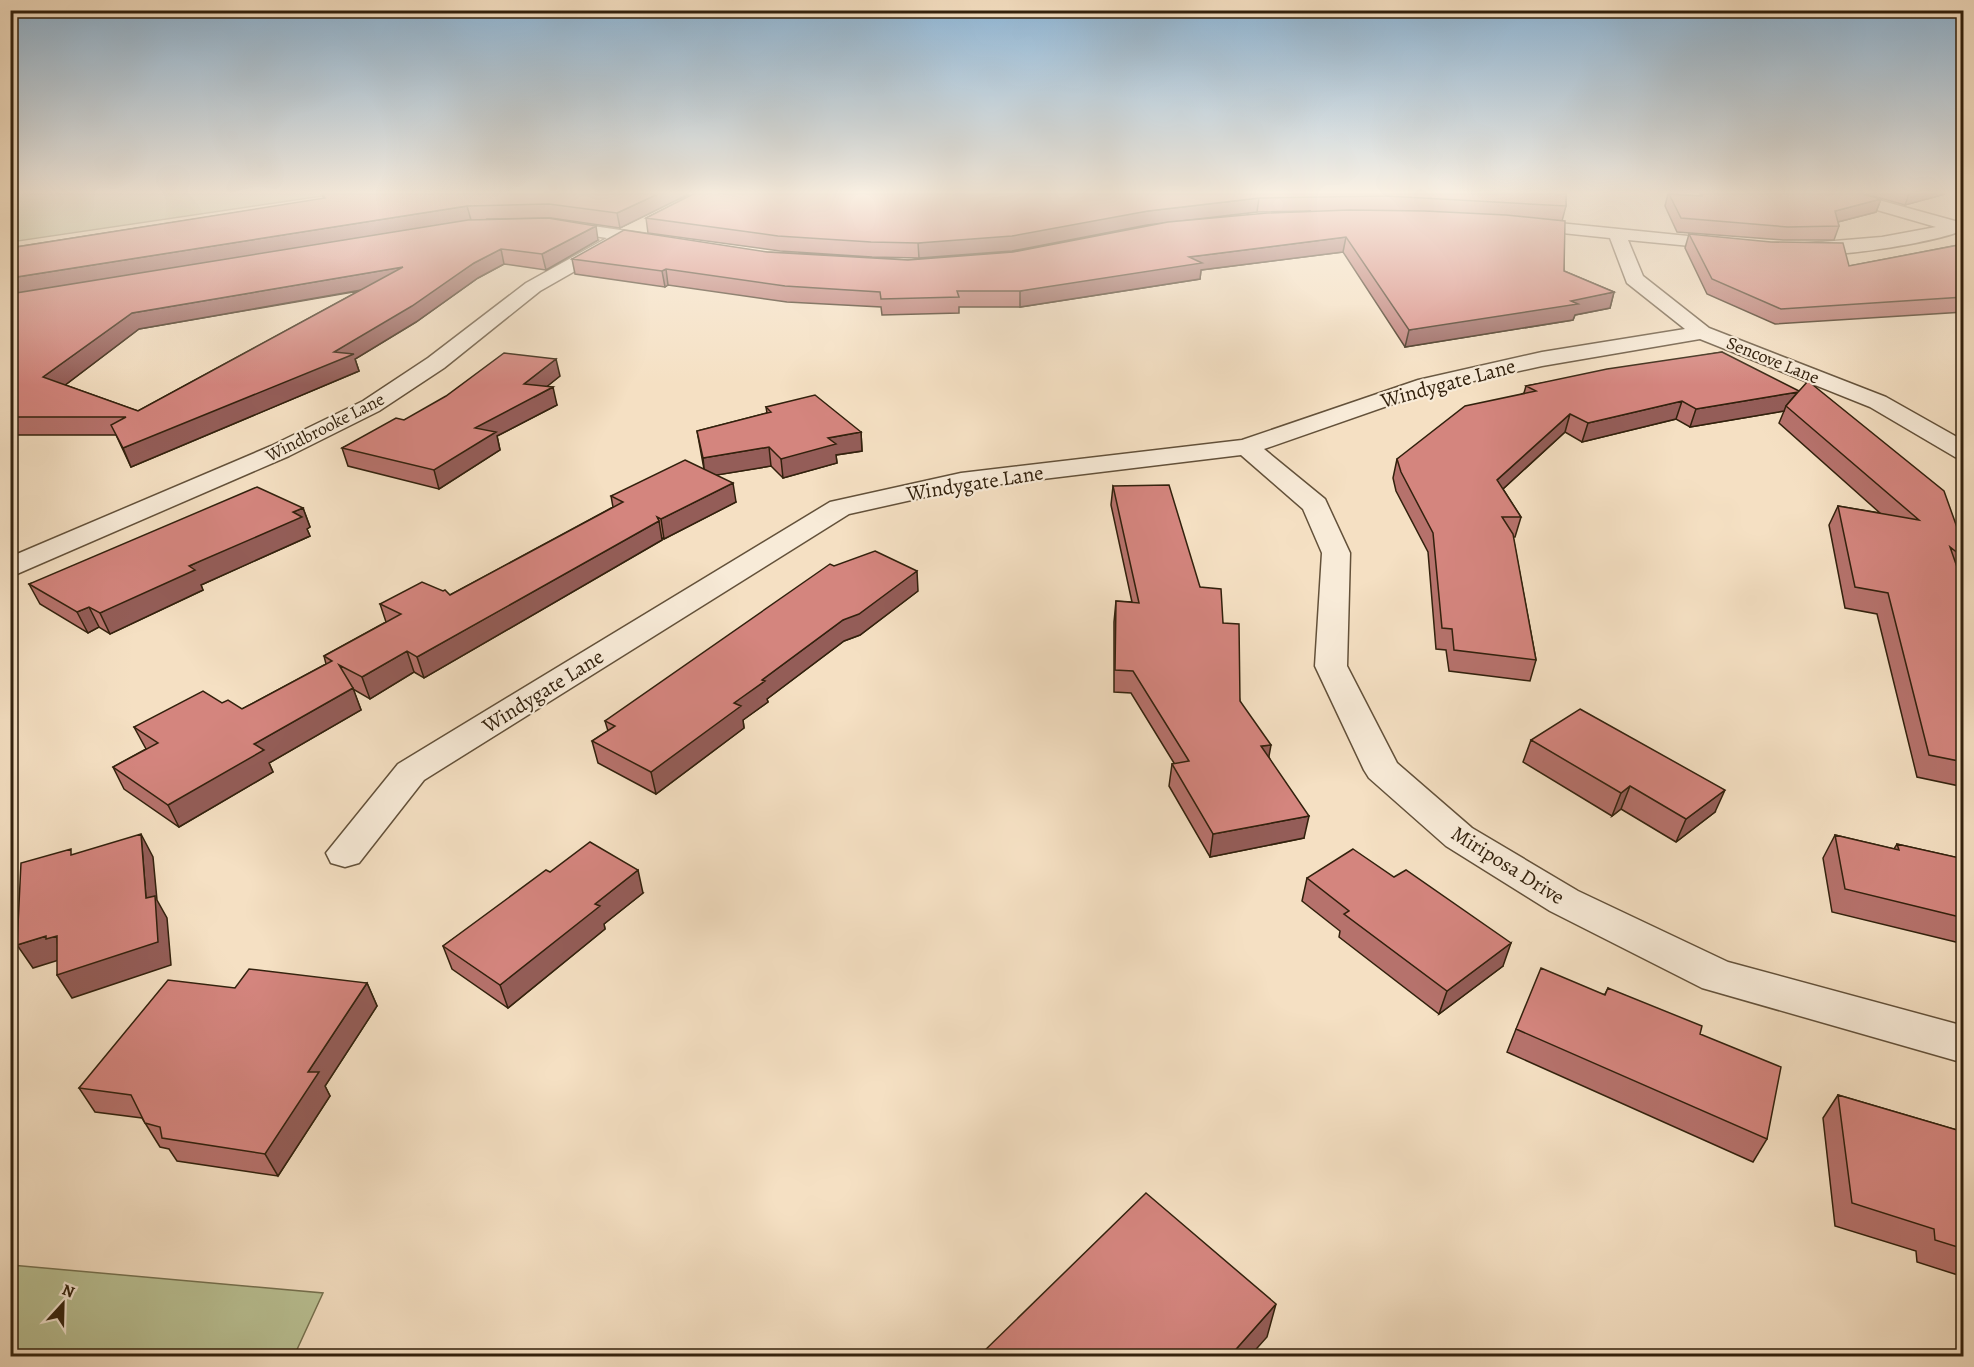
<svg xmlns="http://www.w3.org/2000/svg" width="1974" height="1367" font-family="Alegreya,serif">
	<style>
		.green { fill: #bac295; stroke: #767251; stroke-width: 1.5 }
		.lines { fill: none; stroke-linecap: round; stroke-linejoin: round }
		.street-casing { stroke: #63513a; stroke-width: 3 }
		.street { fill: #f8ebd8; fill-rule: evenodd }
		.wall { fill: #b6726c; stroke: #32210d; stroke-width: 1.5; fill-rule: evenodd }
		.shaded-wall { fill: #945d58; stroke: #32210d; stroke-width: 1.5 }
		.building { fill: #d4857e; stroke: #32210d; stroke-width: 1.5; fill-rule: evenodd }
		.labels { text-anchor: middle; stroke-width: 4.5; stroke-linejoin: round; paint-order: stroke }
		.far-street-label { font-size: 18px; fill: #32210d; stroke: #f8ebd8 }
		.street-label { font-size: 21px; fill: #32210d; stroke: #f8ebd8 }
	</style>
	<rect width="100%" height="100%" fill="#f5e0c3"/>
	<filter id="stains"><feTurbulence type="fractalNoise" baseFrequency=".00333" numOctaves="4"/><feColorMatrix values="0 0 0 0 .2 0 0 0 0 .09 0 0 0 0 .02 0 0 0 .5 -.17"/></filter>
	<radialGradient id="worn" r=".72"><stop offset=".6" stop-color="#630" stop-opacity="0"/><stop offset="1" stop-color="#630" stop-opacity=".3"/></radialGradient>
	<path class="green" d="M 11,194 L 336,194 L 11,242 Z
		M 10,1265 L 11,1265 L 323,1293 L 294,1356 L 11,1356 Z"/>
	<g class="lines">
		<defs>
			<path id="street" d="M 1830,194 L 1857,194 L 1955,221 L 1964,219 L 1964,230 C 1932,243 1823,261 1792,253 L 1789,249 L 1792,245 L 1798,244 L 1882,237 L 1936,227 L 1832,197 Z
				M 1520,219 L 1738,241 L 1741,245 L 1738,249 L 1732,250 L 1628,240 L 1643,276 L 1709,328 L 1886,397 L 1964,441 L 1964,459 L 1955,457 L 1870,407 L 1700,339 L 1542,366 L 1433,390 L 1264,449 L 1325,499 L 1350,553 L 1347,666 L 1397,763 L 1472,828 L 1578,891 L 1728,962 L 1964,1026 L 1964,1063 L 1702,988 L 1550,911 L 1446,846 L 1369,778 L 1364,770 L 1315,666 L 1322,553 L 1303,509 L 1241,455 L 961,489 L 849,514 L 424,780 L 359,863 L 345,867 L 331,863 L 326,853 L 398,764 L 830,502 L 961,473 L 1242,440 L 1418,380 L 1542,352 L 1685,329 L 1627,283 L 1610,238 L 1514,228 L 1511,224 L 1514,220 Z
				M 552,220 L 661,236 L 667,237 L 670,241 L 667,245 L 661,246 L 618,240 L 620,243 L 617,247 L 540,291 L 444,368 L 379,411 L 289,456 L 10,577 L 10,557 L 271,446 L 363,401 L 428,358 L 526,283 L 607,238 L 546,229 L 543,225 L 546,221 Z"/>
		</defs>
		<use href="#street" class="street-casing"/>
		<use href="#street" class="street"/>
	</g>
	<path class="wall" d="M 322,194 L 689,194 L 620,228 L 551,218 L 486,219 L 598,240 L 546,270 L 504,264 L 478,278 L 416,322 L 355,359 L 359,371 L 131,467 L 116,435 L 10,435 L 10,248 L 324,199 ZM 359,291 L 138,411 L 65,385 L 139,329 Z
		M 693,194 L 1566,194 L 1566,206 L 1562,221 L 1564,271 L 1614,292 L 1610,308 L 1575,315 L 1573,320 L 1405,347 L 1343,252 L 1201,270 L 1200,279 L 1020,307 L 959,307 L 959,313 L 882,315 L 881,307 L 787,302 L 668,285 L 665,287 L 575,274 L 572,259 L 767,252 L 908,260 L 1013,252 L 1160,223 L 1147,225 L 1012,251 L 919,258 L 872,257 L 780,251 L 648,233 L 646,218 ZM 1311,211 L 1194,219 L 1257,212 Z
		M 1668,194 L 1700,196 L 1700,194 L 1862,194 L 1881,199 L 1876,212 L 1838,222 L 1839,226 L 1834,240 L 1783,240 L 1677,232 L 1665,206 Z
		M 1866,194 L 1945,194 L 1905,205 Z
		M 1689,234 L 1849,266 L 1964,244 L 1964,312 L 1775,324 L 1707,294 L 1685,248 Z
		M 1722,352 L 1964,547 L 1964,575 L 1961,579 L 1964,587 L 1964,787 L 1917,777 L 1877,614 L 1845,608 L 1829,525 L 1838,506 L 1880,513 L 1779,423 L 1784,411 L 1690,427 L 1676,419 L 1582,442 L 1565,432 L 1503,489 L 1521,517 L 1515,537 L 1513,537 L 1536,660 L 1530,681 L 1449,671 L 1446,650 L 1436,649 L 1428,552 L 1396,491 L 1393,478 L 1397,459 L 1524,393 L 1526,386 Z
		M 560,376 L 547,386 L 557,405 L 497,436 L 500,450 L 439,489 L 348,466 L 342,448 L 404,420 Z
		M 766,407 L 861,432 L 862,451 L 836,455 L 837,463 L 783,478 L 771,466 L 716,475 L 736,502 L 664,539 L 662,538 L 662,540 L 424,678 L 414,672 L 370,699 L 353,689 L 361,710 L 269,763 L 273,772 L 179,827 L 124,789 L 113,767 L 146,749 L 134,727 L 222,703 L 242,709 L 326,664 L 324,656 L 386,622 L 380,604 L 450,595 L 613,507 L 611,496 L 704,469 L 697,431 L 767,413 Z
		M 1113,486 L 1200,587 L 1223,623 L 1240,701 L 1269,757 L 1304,838 L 1210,857 L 1169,786 L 1172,764 L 1174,763 L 1131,693 L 1114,692 L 1114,622 L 1116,601 L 1132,602 L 1111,505 Z
		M 303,508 L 310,527 L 307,529 L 310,536 L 201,585 L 203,590 L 110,634 L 99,627 L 88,633 L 40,604 L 29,584 Z
		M 918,591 L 860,635 L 844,641 L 767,699 L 768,702 L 743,720 L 744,728 L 656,794 L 598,763 L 592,741 L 608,731 L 605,721 Z
		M 1531,740 L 1715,812 L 1676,842 L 1621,809 L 1612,816 L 1523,762 Z
		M 1835,835 L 1894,849 L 1897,844 L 1964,859 L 1964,944 L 1832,912 L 1823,858 Z
		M 550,872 L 643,893 L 604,924 L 605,929 L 508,1008 L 452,969 L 443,946 Z
		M 1394,877 L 1503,966 L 1439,1014 L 1339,937 L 1340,931 L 1302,901 L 1307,878 Z
		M 367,983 L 377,1006 L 325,1086 L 330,1096 L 278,1176 L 177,1161 L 169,1149 L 160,1147 L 142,1118 L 95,1112 L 79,1088 L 235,988 Z
		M 1608,988 L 1767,1139 L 1753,1162 L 1507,1052 L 1516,1029 L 1605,994 Z
		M 1838,1095 L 1964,1132 L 1964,1277 L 1917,1262 L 1916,1251 L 1835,1226 L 1823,1118 Z"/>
	<path class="shaded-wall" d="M 658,194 L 689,194 L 620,228 L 617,213 Z
		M 1909,194 L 1945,194 L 1905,205 Z
		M 1259,198 L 1257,212 L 1147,225 L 1012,251 L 919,258 L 918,243 L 1148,211 Z
		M 1881,199 L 1876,212 L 1830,224 L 1835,211 Z
		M 467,206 L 471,220 L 10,295 L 10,278 Z
		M 596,226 L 598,240 L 546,270 L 542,254 Z
		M 1346,237 L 1343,252 L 1201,270 L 1200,279 L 1020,307 L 1020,291 L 1189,257 Z
		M 501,249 L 504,264 L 478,278 L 416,322 L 355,359 L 359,371 L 131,467 L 123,448 L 334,352 L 474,263 Z
		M 403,267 L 407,282 L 139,329 L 52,395 L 43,377 L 132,313 Z
		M 666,269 L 668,285 L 665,287 L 662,271 Z
		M 1614,292 L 1610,308 L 1575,315 L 1573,320 L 1405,347 L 1409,330 Z
		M 556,359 L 560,376 L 534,397 L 553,387 L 557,405 L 497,436 L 500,450 L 439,489 L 434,470 L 475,428 L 524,384 Z
		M 1798,392 L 1786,406 L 1784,411 L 1690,427 L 1696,409 Z
		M 1682,401 L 1676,419 L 1582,442 L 1588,423 Z
		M 1570,414 L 1565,432 L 1492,499 L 1497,480 Z
		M 861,432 L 862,451 L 836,455 L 837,463 L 783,478 L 781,459 L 828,438 Z
		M 769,447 L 771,466 L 705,477 L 703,458 Z
		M 733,483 L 736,502 L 664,539 L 661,519 Z
		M 303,508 L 310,527 L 307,529 L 310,536 L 201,585 L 203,590 L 110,634 L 100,613 L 293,512 Z
		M 659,521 L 662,540 L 424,678 L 417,657 Z
		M 917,571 L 918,591 L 860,635 L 844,641 L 767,699 L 768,702 L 743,720 L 744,728 L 656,794 L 651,772 L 762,680 L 843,620 Z
		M 89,607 L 99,627 L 88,633 L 77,612 Z
		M 407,651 L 414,672 L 370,699 L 362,677 Z
		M 353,688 L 361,710 L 269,763 L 273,772 L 179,827 L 168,805 L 254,744 Z
		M 1271,745 L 1267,767 L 1261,746 Z
		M 1630,786 L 1621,809 L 1612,816 L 1621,793 Z
		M 1725,790 L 1715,812 L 1676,842 L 1686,819 Z
		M 1309,816 L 1304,838 L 1210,857 L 1213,834 Z
		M 141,834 L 153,857 L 157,900 L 167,918 L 171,965 L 72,998 L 57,975 L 146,898 Z
		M 638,870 L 643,893 L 604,924 L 605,929 L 508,1008 L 500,985 L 595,904 Z
		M 46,936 L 57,936 L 59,960 L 33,968 L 17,945 Z
		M 1511,943 L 1503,966 L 1439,1014 L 1447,991 Z
		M 367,983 L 377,1006 L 325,1086 L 330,1096 L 278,1176 L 265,1154 L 308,1072 Z
		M 1276,1304 L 1267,1337 L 1250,1356 L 1230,1356 Z"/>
	<path class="building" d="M 323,194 L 658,194 L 617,213 L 549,204 L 467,206 L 10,278 L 10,248 L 325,198 Z
		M 693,194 L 1566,194 L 1566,206 L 1387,196 L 1259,198 L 1148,211 L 1012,236 L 918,243 L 871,242 L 778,236 L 646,218 Z
		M 1669,194 L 1702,196 L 1702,194 L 1862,194 L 1881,199 L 1835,211 L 1839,226 L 1788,227 L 1681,218 Z
		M 1349,210 L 1425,211 L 1506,215 L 1565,221 L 1564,271 L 1614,292 L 1571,301 L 1578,304 L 1409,330 L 1346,237 L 1189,257 L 1202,263 L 1020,291 L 957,291 L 959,297 L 881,299 L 880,292 L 785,286 L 666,269 L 662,271 L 572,259 L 624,230 L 767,252 L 908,260 L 1013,252 L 1168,222 L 1267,213 Z
		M 548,218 L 596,226 L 542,254 L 501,249 L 474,263 L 412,306 L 334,352 L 354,354 L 123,448 L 111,425 L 126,417 L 10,417 L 10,294 L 468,220 ZM 403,267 L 138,411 L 43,377 L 132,313 Z
		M 1689,234 L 1771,242 L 1843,243 L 1849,266 L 1964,244 L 1964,297 L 1781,309 L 1712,279 Z
		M 1722,352 L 1799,391 L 1808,381 L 1944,491 L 1964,547 L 1964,558 L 1950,547 L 1964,587 L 1964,762 L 1929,755 L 1888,593 L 1855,587 L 1838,506 L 1919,520 L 1786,406 L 1798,392 L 1696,409 L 1682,401 L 1588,423 L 1570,414 L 1497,480 L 1521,517 L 1502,517 L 1513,534 L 1536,660 L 1454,650 L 1452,629 L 1442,628 L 1433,533 L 1401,472 L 1397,459 L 1465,406 L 1536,391 L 1526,386 L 1607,369 Z
		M 504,353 L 556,359 L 524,384 L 553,387 L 475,428 L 496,432 L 434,470 L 342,448 L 396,418 L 404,420 L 446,396 Z
		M 815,395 L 861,432 L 828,438 L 836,444 L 781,459 L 769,447 L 703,458 L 697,431 L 771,412 L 766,407 Z
		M 685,460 L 733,483 L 661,519 L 657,517 L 659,521 L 417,657 L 407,651 L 362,677 L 339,665 L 353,688 L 254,744 L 264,750 L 168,805 L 113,767 L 158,743 L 134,727 L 203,691 L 222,703 L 228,700 L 242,709 L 332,661 L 324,656 L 401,614 L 380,604 L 422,582 L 443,591 L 445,590 L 450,595 L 623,502 L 611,496 Z
		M 1169,485 L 1200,587 L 1221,589 L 1223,623 L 1239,624 L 1240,701 L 1271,745 L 1261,746 L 1309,816 L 1213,834 L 1172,764 L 1189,761 L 1133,671 L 1115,670 L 1116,601 L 1139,603 L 1113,486 Z
		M 257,487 L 303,508 L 293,512 L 302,517 L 189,566 L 195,570 L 100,613 L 89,607 L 77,612 L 29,584 Z
		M 875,551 L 917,571 L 859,614 L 843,620 L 762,680 L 765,681 L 734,703 L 741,706 L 651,772 L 592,741 L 615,726 L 605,721 L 830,564 L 834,566 Z
		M 1580,709 L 1725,790 L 1686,819 L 1630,786 L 1621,793 L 1531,740 Z
		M 141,834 L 146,898 L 155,896 L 158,942 L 57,975 L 57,936 L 46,939 L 46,936 L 17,945 L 21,863 L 71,849 L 71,855 Z
		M 1835,835 L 1899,850 L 1897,844 L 1964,859 L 1964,918 L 1845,889 Z
		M 590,842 L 638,870 L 595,904 L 600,906 L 500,985 L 443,946 L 546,870 L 550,872 Z
		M 1353,849 L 1394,877 L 1406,870 L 1511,943 L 1447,991 L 1344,914 L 1349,911 L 1307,878 Z
		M 1541,968 L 1605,995 L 1608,988 L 1702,1026 L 1700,1034 L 1781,1067 L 1767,1139 L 1516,1029 Z
		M 249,969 L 367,983 L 308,1072 L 319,1072 L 265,1154 L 162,1138 L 160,1127 L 145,1123 L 131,1095 L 79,1088 L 168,980 L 235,988 Z
		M 1838,1095 L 1964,1132 L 1964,1249 L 1935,1240 L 1934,1229 L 1852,1203 Z
		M 1146,1193 L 1276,1304 L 1230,1356 L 979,1356 Z"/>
	<linearGradient id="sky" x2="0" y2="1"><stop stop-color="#8cb6d8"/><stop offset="0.5" stop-color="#faf1e4"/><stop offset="1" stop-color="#faf1e4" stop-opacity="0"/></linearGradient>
	<rect width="1974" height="385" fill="url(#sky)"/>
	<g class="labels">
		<g class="far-street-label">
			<text transform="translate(1773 360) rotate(22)" y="6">Sencove Lane</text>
			<text transform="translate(325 427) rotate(-27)" y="6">Windbrooke Lane</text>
		</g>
		<g class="street-label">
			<text transform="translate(1448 383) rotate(-15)" y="7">Windygate Lane</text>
			<text transform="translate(975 483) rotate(-9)" y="7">Windygate Lane</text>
			<text transform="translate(543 691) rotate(-32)" y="7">Windygate Lane</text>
			<text transform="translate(1508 865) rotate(32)" y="7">Miriposa Drive</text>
		</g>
	</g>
	<rect width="1974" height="1367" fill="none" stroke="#f5e0c3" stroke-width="36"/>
	<rect x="12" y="12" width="1950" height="1343" fill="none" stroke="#32210d" stroke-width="3"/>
	<rect x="18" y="18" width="1938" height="1331" fill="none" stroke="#32210d" stroke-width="1.5"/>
	<g transform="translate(63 1304) rotate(22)" stroke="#f8ebd8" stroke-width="4.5" paint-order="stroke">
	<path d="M0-4.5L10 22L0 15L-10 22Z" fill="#32210d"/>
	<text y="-9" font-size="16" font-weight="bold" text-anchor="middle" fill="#32210d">N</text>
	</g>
	<rect width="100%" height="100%" filter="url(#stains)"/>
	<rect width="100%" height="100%" fill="url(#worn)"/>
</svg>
